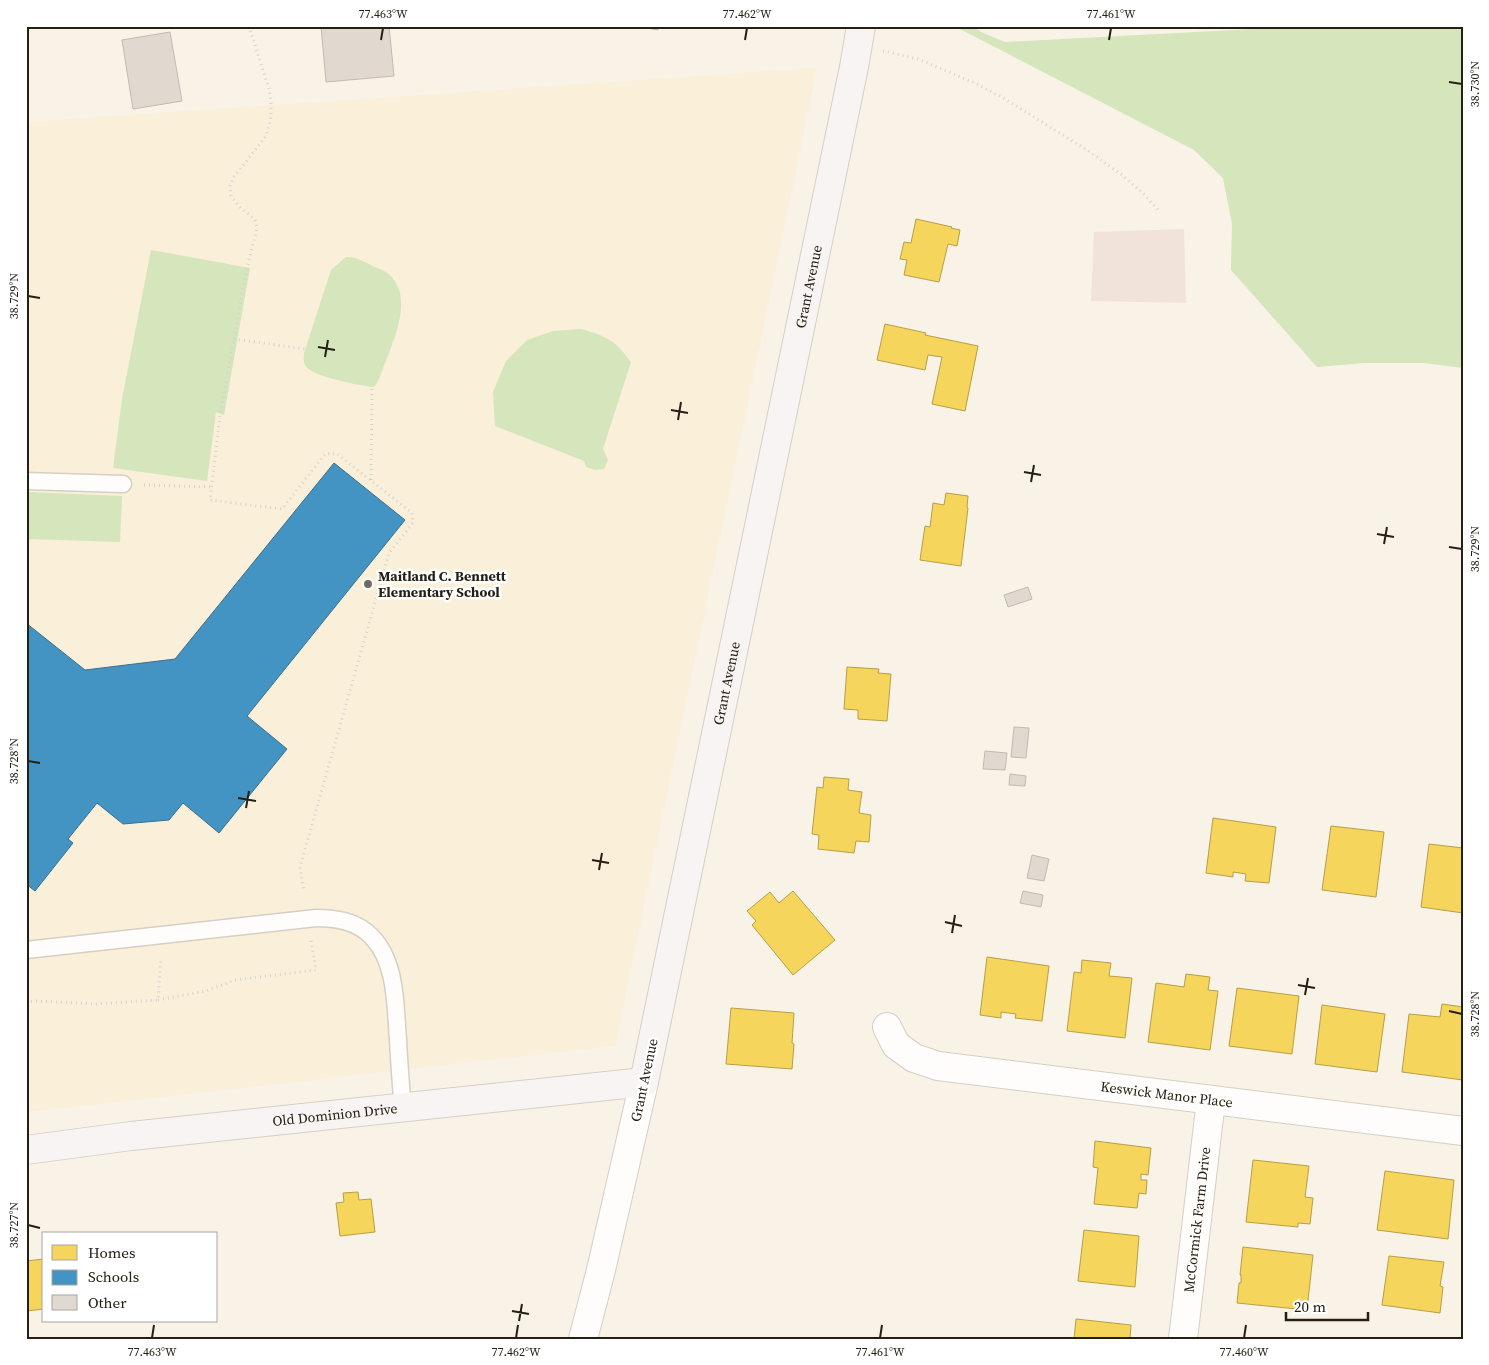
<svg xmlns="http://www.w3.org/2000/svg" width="1489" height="1365" font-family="'Source Serif 4',serif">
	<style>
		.built { fill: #faefd9 }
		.industrial { fill: #f2e3da }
		.green { fill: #d5e5bc }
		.homes { fill: #f6d55c; stroke: #b89f46 }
		.schools { fill: #4393c3; stroke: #3a708e }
		.building { fill: #e1d9cf; stroke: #c2bab1 }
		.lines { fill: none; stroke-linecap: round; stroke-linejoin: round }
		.lane-casing { stroke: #d5cfc5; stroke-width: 19 }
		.street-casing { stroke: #d5cfc5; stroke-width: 30 }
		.secondary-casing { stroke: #d5cfc5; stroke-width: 30 }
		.path { stroke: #d5d3d0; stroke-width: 3; stroke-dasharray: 1 4; stroke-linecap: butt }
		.lane { stroke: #fefdfb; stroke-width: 16 }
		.street { stroke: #fefdfb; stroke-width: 28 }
		.secondary { stroke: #f8f4f3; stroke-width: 28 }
		.ticks { fill: none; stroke: #262014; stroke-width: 2 }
		.poi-dot { fill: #706a5e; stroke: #fff; stroke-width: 2 }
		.labels { text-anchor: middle; stroke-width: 5; stroke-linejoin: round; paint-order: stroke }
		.street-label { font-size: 14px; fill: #262014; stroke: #fff }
		.poi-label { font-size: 14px; font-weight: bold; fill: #262014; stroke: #fff; text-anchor: start }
		.neatline { fill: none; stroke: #262014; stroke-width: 2 }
		.ticks-label { font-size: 12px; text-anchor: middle; fill: #262014 }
	</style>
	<rect width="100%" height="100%" fill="#f8f2e7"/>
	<path class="built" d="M 817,68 L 615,1046 L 26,1112 L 26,122 Z"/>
	<path class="industrial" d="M 1184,229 L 1186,303 L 1091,301 L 1094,232 Z"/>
	<path class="green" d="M 954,26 L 973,26 L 981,32 L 1005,42 L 1309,26 L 1463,26 L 1463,368 L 1424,363 L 1364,363 L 1317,367 L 1231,270 L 1232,224 L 1223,178 L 1194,150 Z
		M 151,250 L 250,268 L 224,415 L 216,412 L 207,481 L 113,468 L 122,399 Z
		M 346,257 C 356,257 365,262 375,267 C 382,270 390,273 394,280 C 413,306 389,350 380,377 L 375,386 L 372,387 C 359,385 311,377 305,365 C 303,361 304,357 304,353 L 331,270 Z
		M 581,329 C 607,337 614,339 631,362 L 603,449 L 608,460 L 604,469 L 595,470 L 586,467 L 584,461 L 495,426 L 493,392 L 506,361 L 527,340 L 553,331 Z
		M 26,492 L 122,496 L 120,542 L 26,539 Z"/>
	<path class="homes" d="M 916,219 L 952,227 L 951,228 L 960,230 L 957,246 L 948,244 L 939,282 L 904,275 L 907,260 L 900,259 L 904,242 L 911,243 Z
		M 885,324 L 926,333 L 925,335 L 978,346 L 965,411 L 932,404 L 942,357 L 928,355 L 925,370 L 877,360 Z
		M 946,493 L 968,496 L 967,507 L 968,508 L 961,566 L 920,560 L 925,526 L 930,527 L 933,503 L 944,505 Z
		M 847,667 L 879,669 L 878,673 L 891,674 L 887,721 L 858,719 L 858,710 L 844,709 Z
		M 824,777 L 849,779 L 848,790 L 862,792 L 859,813 L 871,815 L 869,842 L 856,841 L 854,853 L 818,849 L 819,835 L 812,834 L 817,787 L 823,788 Z
		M 1213,818 L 1276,827 L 1269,883 L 1245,881 L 1246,874 L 1233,872 L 1233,877 L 1206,873 Z
		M 1331,826 L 1384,832 L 1376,897 L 1322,890 Z
		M 1429,844 L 1463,848 L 1463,913 L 1421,907 Z
		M 793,891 L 835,940 L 793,975 L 752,925 L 756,921 L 747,911 L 770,892 L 779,903 Z
		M 987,957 L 1049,966 L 1042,1021 L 1015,1018 L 1016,1014 L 1001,1012 L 1001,1018 L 980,1015 Z
		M 1082,960 L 1111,963 L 1109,976 L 1132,978 L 1125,1038 L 1067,1031 L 1074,972 L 1081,973 Z
		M 1186,974 L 1210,977 L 1208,990 L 1218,991 L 1210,1050 L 1148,1042 L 1156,983 L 1184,987 Z
		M 1237,988 L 1299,996 L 1292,1054 L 1229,1046 Z
		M 1442,1004 L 1463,1007 L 1463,1080 L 1402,1072 L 1409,1014 L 1440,1017 Z
		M 1322,1005 L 1385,1014 L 1377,1072 L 1315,1064 Z
		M 731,1008 L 794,1013 L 792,1043 L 794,1044 L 792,1069 L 726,1064 Z
		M 1095,1141 L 1151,1148 L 1148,1175 L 1141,1174 L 1141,1180 L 1147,1180 L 1146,1194 L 1139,1193 L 1137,1208 L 1094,1204 L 1098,1168 L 1093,1167 Z
		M 1253,1160 L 1309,1166 L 1305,1197 L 1313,1198 L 1310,1224 L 1298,1223 L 1298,1227 L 1246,1222 Z
		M 1385,1171 L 1454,1180 L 1448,1239 L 1377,1230 Z
		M 358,1192 L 359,1200 L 371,1199 L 375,1232 L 340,1236 L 336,1203 L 344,1202 L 343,1193 Z
		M 1084,1230 L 1139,1236 L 1135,1287 L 1078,1281 Z
		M 1243,1247 L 1313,1255 L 1307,1310 L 1237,1303 L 1239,1283 L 1241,1283 L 1241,1275 L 1240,1275 Z
		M 1389,1256 L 1444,1262 L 1440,1286 L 1443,1287 L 1440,1313 L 1382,1305 Z
		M 44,1259 L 44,1309 L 26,1311 L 26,1261 Z
		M 1076,1319 L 1131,1325 L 1130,1339 L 1074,1339 Z"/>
	<path class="schools" d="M 334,463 L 405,520 L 247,716 L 287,749 L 219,833 L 183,803 L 169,820 L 123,824 L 97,803 L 68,839 L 73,843 L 35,891 L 26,884 L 26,623 L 85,670 L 175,659 Z"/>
	<path class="building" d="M 321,26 L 389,26 L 394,76 L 326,82 Z
		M 635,26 L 659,26 L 658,30 Z
		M 170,32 L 182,101 L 133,109 L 122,40 Z
		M 1028,587 L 1032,599 L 1008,607 L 1004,595 Z
		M 1014,727 L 1029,728 L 1026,758 L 1011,757 Z
		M 985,751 L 1007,753 L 1005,770 L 983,769 Z
		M 1010,774 L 1026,776 L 1025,786 L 1009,785 Z
		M 1032,855 L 1049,859 L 1044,881 L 1027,878 Z
		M 1023,891 L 1043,895 L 1041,907 L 1020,903 Z"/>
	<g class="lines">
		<defs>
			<path id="lane" d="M 26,481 L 123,484
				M 26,950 L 316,918 C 336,918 357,921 372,937 C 397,963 395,1006 398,1039 C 399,1063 401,1086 403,1109"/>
			<g id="street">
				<path id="s1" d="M 887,1027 L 896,1045 L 914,1058 L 938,1066 L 1463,1131"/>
				<path d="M 583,1339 L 601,1270 L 644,1082"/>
				<path id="s2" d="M 1183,1339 L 1211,1100"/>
			</g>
			<g id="secondary">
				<path id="s3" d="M 26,1150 L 131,1136 L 644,1082 L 854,67 L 861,26"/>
			</g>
		</defs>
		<use href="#lane" class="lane-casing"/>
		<use href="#street" class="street-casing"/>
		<use href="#secondary" class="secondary-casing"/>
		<path class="path" d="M 249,26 L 269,89 L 271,101 L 271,117 L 266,136 L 234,177 L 230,186 L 231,196 L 239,206 L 255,220 L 257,228 L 247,268 L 220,415 L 210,500 L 282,509 L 325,454 L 336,453 L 412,513 L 413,523 L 389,553 L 300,867 L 304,892
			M 883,51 L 918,59 L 977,84 L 1005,99 L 1087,150 L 1122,175 L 1143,193 L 1159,211
			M 234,339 L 305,349
			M 371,480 L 372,387
			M 144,485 L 211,487
			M 158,1000 L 206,991 L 235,980 L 316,970 L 311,940
			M 26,1002 L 37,1001 L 95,1004 L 158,1000 L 161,958"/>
		<use href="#lane" class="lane"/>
		<use href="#street" class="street"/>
		<use href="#secondary" class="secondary"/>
	</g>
	<path class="ticks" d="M 381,40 L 383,28M 745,40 L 747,28M 1109,40 L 1111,28M 1449,82 L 1462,84M 28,296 L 40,298M 318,347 L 335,350M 325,357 L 328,340M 671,410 L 688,413M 678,420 L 681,402M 1024,472 L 1041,475M 1031,482 L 1034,465M 1377,534 L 1394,537M 1384,544 L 1387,527M 1449,547 L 1462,549M 28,761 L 40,763M 238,798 L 256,801M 246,808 L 249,791M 592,860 L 609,863M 599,870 L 602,853M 945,922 L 962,926M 952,933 L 955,915M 1298,985 L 1315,988M 1305,995 L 1308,978M 1449,1011 L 1462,1014M 28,1225 L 40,1228M 512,1311 L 529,1314M 519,1321 L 522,1304M 152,1338 L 154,1325M 516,1338 L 518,1325M 880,1338 L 882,1325M 1244,1338 L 1246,1325"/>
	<circle class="poi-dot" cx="368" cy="584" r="5"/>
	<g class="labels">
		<g class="street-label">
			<text dy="5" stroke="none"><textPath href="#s3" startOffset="1434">Grant Avenue</textPath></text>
			<text dy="5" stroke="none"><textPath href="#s3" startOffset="1029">Grant Avenue</textPath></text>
			<text transform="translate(644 1080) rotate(-78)" y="5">Grant Avenue</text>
			<text dy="5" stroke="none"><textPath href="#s1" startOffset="298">Keswick Manor Place</textPath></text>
			<text dy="5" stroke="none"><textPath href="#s3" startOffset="311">Old Dominion Drive</textPath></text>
			<text dy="5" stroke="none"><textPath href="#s2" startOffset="120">McCormick Farm Drive</textPath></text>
		</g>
		<g class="poi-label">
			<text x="378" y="581">Maitland C. Bennett<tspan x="378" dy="16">Elementary School</tspan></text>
		</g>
	</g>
	<rect width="1489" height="1365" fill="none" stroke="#ffffff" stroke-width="55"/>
	<rect x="42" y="1232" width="175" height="90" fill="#ffffff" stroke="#a8a6a1"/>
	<rect x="52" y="1245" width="25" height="15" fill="#f6d55c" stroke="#a8a6a1"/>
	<text x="88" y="1258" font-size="15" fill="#262014">Homes</text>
	<rect x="52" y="1270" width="25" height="15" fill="#4393c3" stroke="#a8a6a1"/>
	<text x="88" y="1282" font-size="15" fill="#262014">Schools</text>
	<rect x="52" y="1295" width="25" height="15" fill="#e1d9cf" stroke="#a8a6a1"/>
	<text x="88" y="1308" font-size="15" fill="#262014">Other</text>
	<path d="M1286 1312v8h82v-8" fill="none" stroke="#262014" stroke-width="2.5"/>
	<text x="1294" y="1312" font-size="15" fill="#262014" stroke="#ffffff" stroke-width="4" paint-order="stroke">20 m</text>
	<rect x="28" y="28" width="1434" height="1310" class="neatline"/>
	<g class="ticks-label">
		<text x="383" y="18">77.463°W</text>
		<text x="747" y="18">77.462°W</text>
		<text x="1111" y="18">77.461°W</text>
		<text transform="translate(1475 84) rotate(-90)" y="4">38.730°N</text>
		<text transform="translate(14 296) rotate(-90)" y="4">38.729°N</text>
		<text transform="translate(1475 549) rotate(-90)" y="4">38.729°N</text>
		<text transform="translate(14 761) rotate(-90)" y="4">38.728°N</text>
		<text transform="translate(1475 1014) rotate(-90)" y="4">38.728°N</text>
		<text transform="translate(14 1225) rotate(-90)" y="4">38.727°N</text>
		<text x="152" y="1356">77.463°W</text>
		<text x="516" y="1356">77.462°W</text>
		<text x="880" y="1356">77.461°W</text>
		<text x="1244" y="1356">77.460°W</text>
	</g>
</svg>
